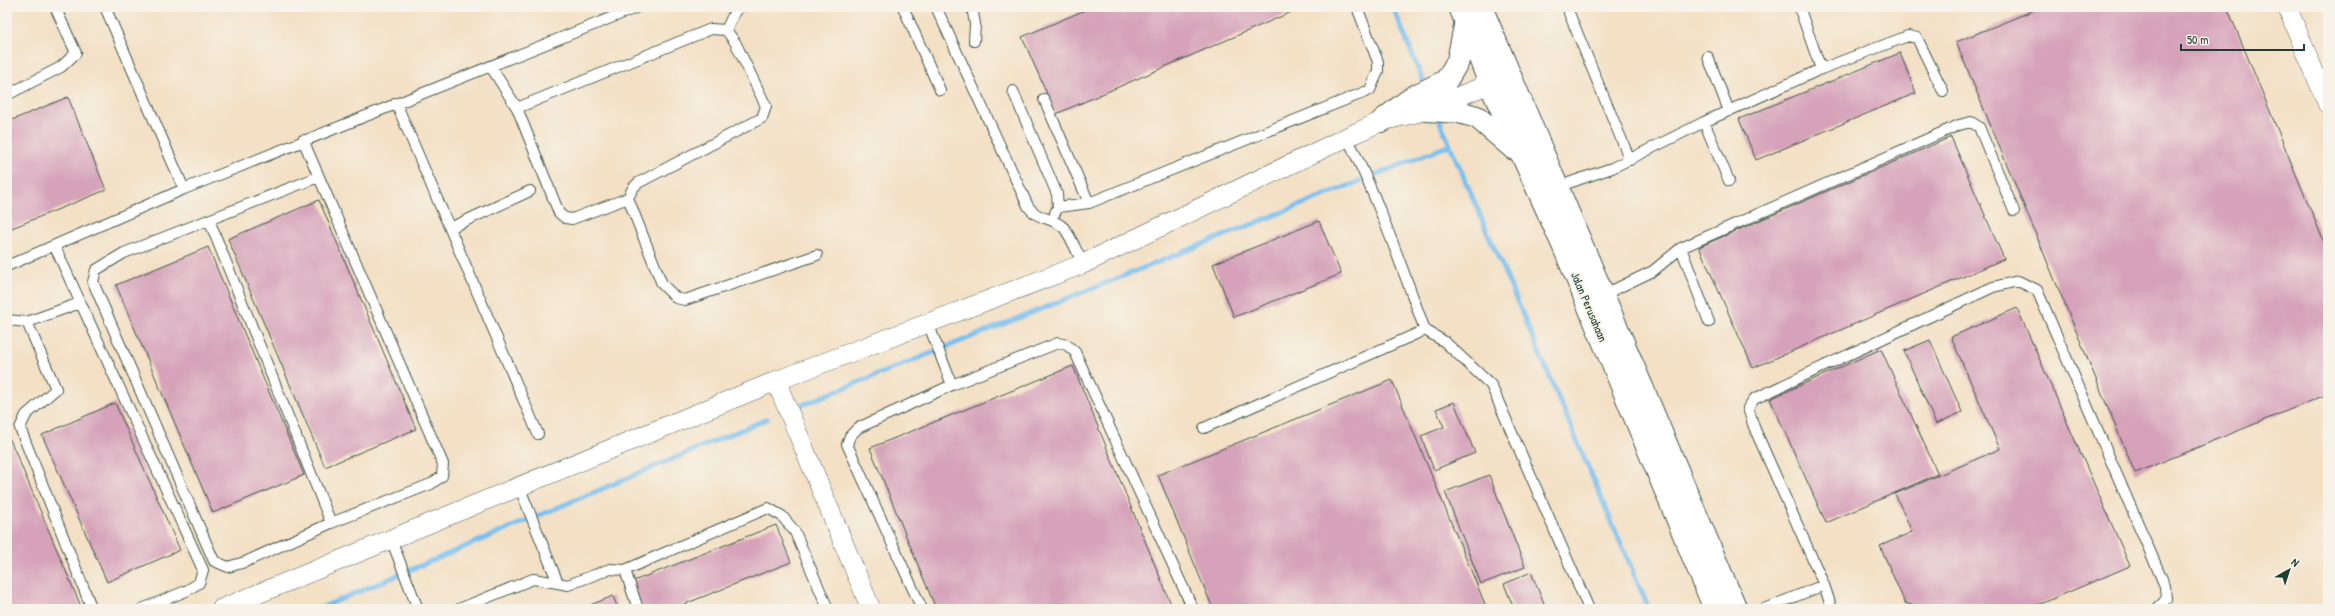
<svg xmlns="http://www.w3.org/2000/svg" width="2335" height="616" font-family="'Patrick Hand',sans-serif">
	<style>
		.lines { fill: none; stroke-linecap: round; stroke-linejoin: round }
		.stream { stroke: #77beef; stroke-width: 5 }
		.building { fill: #d5a2b9 }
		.lane-casing { stroke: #3f554a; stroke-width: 12 }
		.street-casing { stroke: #3f554a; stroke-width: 20 }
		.primary-casing { stroke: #3f554a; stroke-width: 24 }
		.lane { stroke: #fff; stroke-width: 10 }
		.street { stroke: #fff; stroke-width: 19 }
		.primary { stroke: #fff; stroke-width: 22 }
		.labels { text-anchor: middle; stroke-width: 4; stroke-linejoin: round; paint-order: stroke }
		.street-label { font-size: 12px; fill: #1f3d34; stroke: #f7f3e8 }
	</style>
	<rect width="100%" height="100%" fill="#f7f3e8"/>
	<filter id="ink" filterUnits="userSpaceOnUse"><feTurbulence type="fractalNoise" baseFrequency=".025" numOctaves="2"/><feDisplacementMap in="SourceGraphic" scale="8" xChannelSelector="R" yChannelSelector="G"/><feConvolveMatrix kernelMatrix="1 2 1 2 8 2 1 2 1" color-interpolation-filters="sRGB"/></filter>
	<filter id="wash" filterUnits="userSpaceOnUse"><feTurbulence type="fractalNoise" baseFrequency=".012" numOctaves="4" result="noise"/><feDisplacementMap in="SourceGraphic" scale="16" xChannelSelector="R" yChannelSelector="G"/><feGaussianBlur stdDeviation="0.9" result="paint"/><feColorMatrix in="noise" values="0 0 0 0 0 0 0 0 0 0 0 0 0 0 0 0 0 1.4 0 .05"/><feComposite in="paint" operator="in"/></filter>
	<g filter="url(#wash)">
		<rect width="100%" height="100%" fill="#f3e0c5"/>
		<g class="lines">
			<path class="stream" d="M 1393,7 L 1425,86
				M 1438,117 L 1450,145
				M 797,407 L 1450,145 L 1649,609
				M 318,609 L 767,419"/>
		</g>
		<g id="blocks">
			<path class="building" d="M 1092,7 L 1303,7 L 1056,114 L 1022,37 Z
				M 2042,7 L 2227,7 L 2328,252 L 2328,394 L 2135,473 L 1956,42 Z
				M 1900,53 L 1916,93 L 1756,160 L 1739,119 Z
				M 68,97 L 106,190 L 7,230 L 7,122 Z
				M 1951,137 L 2004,259 L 1753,368 L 1699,247 Z
				M 319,200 L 416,429 L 325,467 L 228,239 Z
				M 1319,221 L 1341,274 L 1234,317 L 1213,264 Z
				M 208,247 L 304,475 L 213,513 L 116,285 Z
				M 2017,308 L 2130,566 L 2029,609 L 1923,609 L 1905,603 L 1880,546 L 1912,532 L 1895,494 L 2000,449 L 1951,337 Z
				M 1930,340 L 1962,412 L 1936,424 L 1904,351 Z
				M 1881,349 L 1938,474 L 1826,523 L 1770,399 Z
				M 1073,366 L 1173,609 L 936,609 L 870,448 Z
				M 1392,380 L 1487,609 L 1213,609 L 1158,475 Z
				M 1454,402 L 1475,453 L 1434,470 L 1421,436 L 1444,427 L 1436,409 Z
				M 115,403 L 180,550 L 107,582 L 42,435 Z
				M 7,433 L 15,451 L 82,609 L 7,609 Z
				M 1489,475 L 1525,567 L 1481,584 L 1445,492 Z
				M 776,525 L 791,562 L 672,609 L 642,609 L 631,582 Z
				M 1531,572 L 1546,609 L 1514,609 L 1504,584 Z
				M 613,596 L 618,609 L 580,609 Z"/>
		</g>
	</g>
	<g filter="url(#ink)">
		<use href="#blocks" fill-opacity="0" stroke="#3f554a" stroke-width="1"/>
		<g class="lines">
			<defs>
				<path id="lane" d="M 105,7 L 184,189 L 638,7
					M 903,7 L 940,90
					M 936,7 L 1028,206 C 1038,221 1052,216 1064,228 C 1072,238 1077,253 1083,264
					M 972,7 L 975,24 L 974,41
					M 1799,7 L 1821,69
					M 1569,13 L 1630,160
					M 726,30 L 735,11 L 740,7
					M 1708,57 L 1729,111
					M 491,67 L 517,108 L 559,213 L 565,218 L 572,219 L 628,198 L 633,188 L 638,183 L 762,118 L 766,106 L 735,42 L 726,30 L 711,29 L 517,108
					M 1013,91 L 1057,194 L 1058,207 L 1055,213
					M 7,95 L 61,67 L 76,53 L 55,7
					M 1044,99 L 1089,203
					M 396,103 L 538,434
					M 1704,122 L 1729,181
					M 303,140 L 443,464 L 442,476 L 431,484 L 331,523 L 245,562 L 228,567 L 214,561 L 93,282 L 96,270 L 124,253 L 318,177
					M 1557,187 L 1612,168 L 1704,122 L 1821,69 L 1908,36 L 1917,38 L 1943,91
					M 628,198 L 662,284 L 676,298 L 685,300 L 817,255
					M 1058,207 L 1089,203 L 1370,90 L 1378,71 L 1378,62 L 1357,7
					M 209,220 L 331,523
					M 450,228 L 530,191
					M 55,247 L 203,570 L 199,583 L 186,591 L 142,609
					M 1681,248 L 1709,322
					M 7,266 L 184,189
					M 1601,296 L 1653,271 L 1681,248 L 1959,125 L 1971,122 L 1979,127 L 2014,211
					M 80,303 L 27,322 L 56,389 L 26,415 L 20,428 L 92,609
					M 7,320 L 27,322
					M 928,323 L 952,385
					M 1425,330 L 1445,342 L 1491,385 L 1589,609
					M 1204,428 L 1425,330 C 1401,265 1378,199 1347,137
					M 519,486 L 558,583 L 568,585 L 610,569 L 625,570 L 638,609
					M 391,539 L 418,609
					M 625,570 L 768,508 L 782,516 L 795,532 L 828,609
					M 459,609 L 533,579 L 558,583
					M 922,609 L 847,444 L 850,436 L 858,428 L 952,385 L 1058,343 L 1067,345 L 1075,352 L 1193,609
					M 1764,609 L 1824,585
					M 1832,609 L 1824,585 L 1754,427 L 1748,408 L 1754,399 L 1993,287 L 2018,281 L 2037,290 L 2165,586 L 2166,599 L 2158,609"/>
				<path id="street" d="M 2287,7 L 2328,105
					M 776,381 L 871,609
					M 221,609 L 776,381 L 1083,264 L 1347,137 L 1382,121 L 1420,112 L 1504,78"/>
				<path id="primary" d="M 1460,7 L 1490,84 L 1563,245 L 1715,609
					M 1481,7 L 1736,609
					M 1427,110 L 1459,112 L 1477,117 L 1514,149
					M 1382,121 L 1413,97 L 1446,81 L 1458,61 L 1466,21"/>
			</defs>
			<use href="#lane" class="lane-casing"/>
			<use href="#street" class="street-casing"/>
			<use href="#primary" class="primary-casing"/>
			<use href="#lane" class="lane"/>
			<use href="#street" class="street"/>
			<use href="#primary" class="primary"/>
		</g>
	</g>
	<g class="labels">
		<g class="street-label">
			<text transform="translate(1589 307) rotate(67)" y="4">Jalan Perusahaan</text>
		</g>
	</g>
	<rect width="2335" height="616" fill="none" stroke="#f7f3e8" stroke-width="24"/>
	<g transform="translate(2289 570) rotate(39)" stroke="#f7f3e8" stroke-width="3" paint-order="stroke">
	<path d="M0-3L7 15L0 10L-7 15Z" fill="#1f3d34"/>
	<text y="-6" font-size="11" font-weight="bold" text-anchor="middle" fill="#1f3d34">N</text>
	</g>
	<path d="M2181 44v6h123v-6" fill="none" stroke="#1f3d34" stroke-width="2"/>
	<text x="2187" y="44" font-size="12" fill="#1f3d34" stroke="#f7f3e8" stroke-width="3" paint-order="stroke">50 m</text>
</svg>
